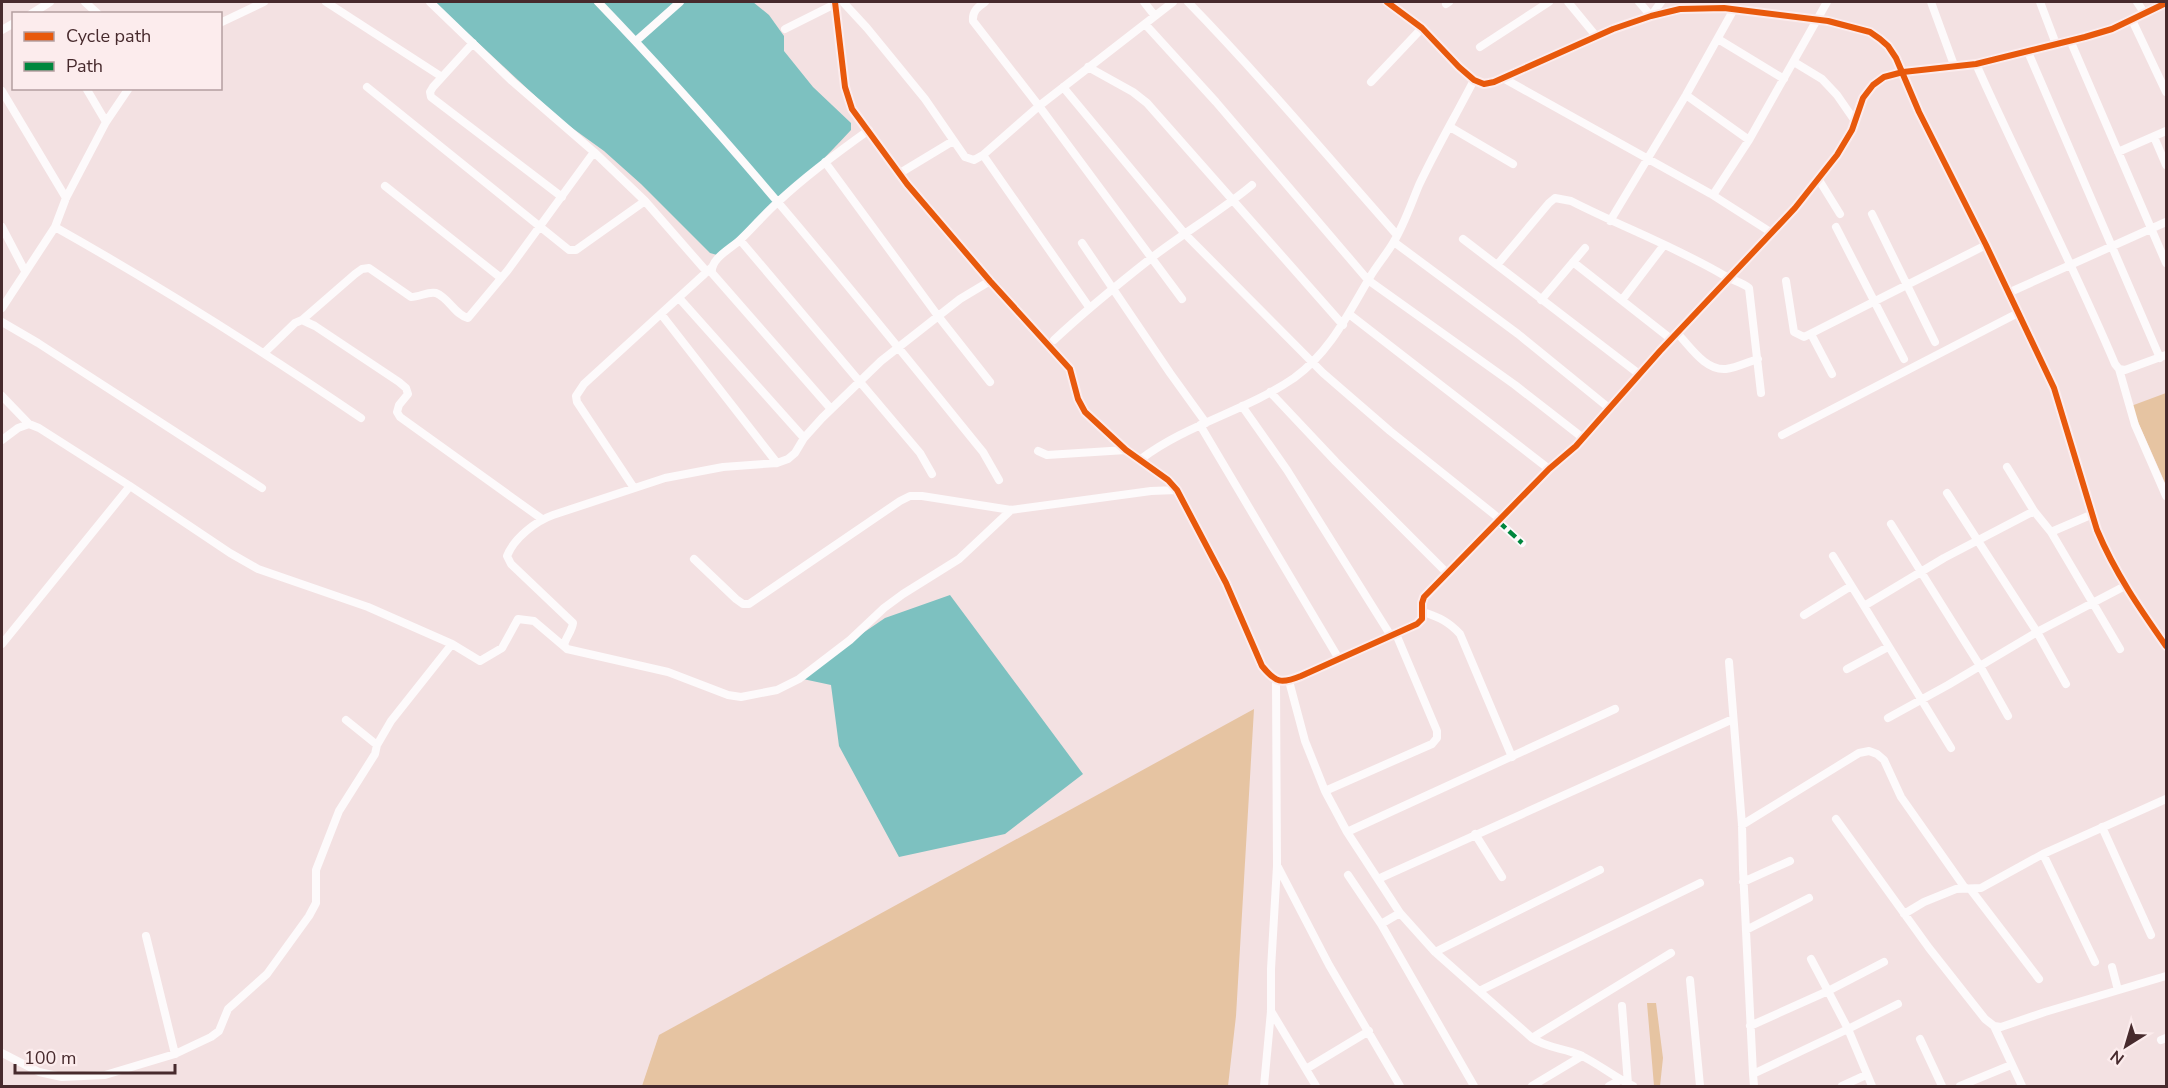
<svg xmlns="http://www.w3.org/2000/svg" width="2168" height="1088" font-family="'Nunito Sans',sans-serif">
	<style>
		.green { fill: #e6c4a2 }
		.water { fill: #7dc1c0 }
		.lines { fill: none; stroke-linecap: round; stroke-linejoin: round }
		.minor { stroke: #fdfafb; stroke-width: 8 }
		.quiet { stroke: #00873e; stroke-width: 4.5; stroke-dasharray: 9 4.5; stroke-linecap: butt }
		.cycleway-casing { stroke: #fceced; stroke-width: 10 }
		.cycleway { stroke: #e8590c; stroke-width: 6 }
	</style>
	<rect width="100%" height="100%" fill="#f3e1e2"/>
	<path class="green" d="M 2166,393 L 2166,485 L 2131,406 Z
		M 1254,709 L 1236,1016 L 1228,1086 L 642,1086 L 659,1035 Z
		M 1647,1003 L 1656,1003 L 1663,1058 L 1660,1086 L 1654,1086 Z"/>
	<path class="water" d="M 434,2 L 753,2 L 769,15 L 784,36 L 784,51 L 813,87 L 851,123 L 851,130 C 810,175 764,216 717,255 L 710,253 L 641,184 L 604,151 L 561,120 Z
		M 950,595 L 1083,774 L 1005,834 L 899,857 L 839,746 L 831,685 L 803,679 L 804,673 L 885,618 Z"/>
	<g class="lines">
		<path class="minor" d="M 85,2 L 98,14
			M 326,2 L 442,77
			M 430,2 L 512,81 L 594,152 L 645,201 L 707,272
			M 598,2 C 735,144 859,299 983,452 L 999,480
			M 835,2 L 845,87 L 852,109 L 907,184 L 990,281 L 1070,369 L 1078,399 L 1085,412 L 1126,450 L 1168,480 L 1177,490 L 1226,583 L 1262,666 C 1276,683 1281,684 1301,676 L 1417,624 L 1422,619 L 1422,603 L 1424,597 L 1549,469 L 1576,446 L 1660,351 L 1795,208 L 1837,155 L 1852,130 L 1863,98 L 1873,85 L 1884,77 L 1903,72 L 1976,64 L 2085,37 L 2112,29 L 2166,3
			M 843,2 L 867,28 L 925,99 L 965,157 L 974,160 L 983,155 L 1039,106 L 1173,2
			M 985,2 C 978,7 972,11 973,21 L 1039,106 L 1182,299
			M 1144,2 L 1155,16
			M 1188,2 C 1261,77 1328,157 1397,235
			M 1387,2 L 1422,28 L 1459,67 L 1474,80 L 1484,84 L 1494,82 L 1613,29 L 1651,16 L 1680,9 L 1724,8 L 1828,21 L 1870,32 L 1880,39 L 1888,46 L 1896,58 L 1919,112 L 1986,245 L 2054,388 L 2097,530 C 2115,573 2140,609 2166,646
			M 1568,2 L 1596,36
			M 1639,2 L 1651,16 L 1661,2
			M 1931,2 L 1954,65
			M 2040,2 L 2056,44
			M 2137,2 L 2145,14
			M 1446,4 L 1449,2
			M 31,14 L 50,2
			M 2132,20 L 2166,92
			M 220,23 L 264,2
			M 1145,24 L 1216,102 L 1368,280 L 1515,385 L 1583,438
			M 785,29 L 835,4
			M 2,30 L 14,23
			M 1718,39 L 1784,79
			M 2070,40 L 2166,263
			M 636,41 L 680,2
			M 473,43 L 433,87 L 430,92 L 431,97 L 562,197
			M 1480,47 L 1549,2
			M 2028,52 L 2160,358
			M 1794,62 L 1822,79 L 1837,95 L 1855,121
			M 1976,64 C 2021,165 2072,262 2115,364 L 2119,369 L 2125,370 L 2166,355
			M 1088,67 L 1133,92 L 1147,103 L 1343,325
			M 1503,78 L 1711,194 L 1772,233
			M 1371,82 L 1422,28
			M 367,87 L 569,250 L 576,250 L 583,245 L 645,201
			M 1063,87 L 1185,234 L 1323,373 L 1390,431 L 1501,520
			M 86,88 L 106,122
			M 2,91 L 66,198
			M 1686,95 L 1749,140
			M 1450,127 L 1513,164
			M 2154,137 L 2166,165
			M 2118,152 L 2166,131
			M 983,155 L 1089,307
			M 825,162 L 938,316 L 990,382
			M 900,173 L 953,141
			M 1819,180 L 1840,214
			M 385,186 L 501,278
			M 1713,195 L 1749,140 L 1827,2
			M 1872,214 L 1935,342
			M 1610,221 L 1686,95 L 1734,9
			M 2,227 L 25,271
			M 55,227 C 160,286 261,350 361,418
			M 1836,227 L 1904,359
			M 1463,239 L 1639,374
			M 740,240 L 920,453 L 932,474
			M 1394,242 L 1518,334 L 1609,408
			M 1082,243 L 1170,373 L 1206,423
			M 1573,262 L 1671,339
			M 1497,265 L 1549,203 L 1555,198 L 1571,201 C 1622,227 1676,247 1725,276 C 1734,281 1742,282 1749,288 L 1761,393
			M 990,281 L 960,299 L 881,361 L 822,418 L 804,438 L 795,453 L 788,459 L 777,463 L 723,467 L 665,478 L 553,515 C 536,521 514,538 507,556 L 511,564 L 573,623 C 572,631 566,637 564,645 L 567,649 L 668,672 L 728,695 L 741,697 L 777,690 L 799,679 L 850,640 L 884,608 L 903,594 L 959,559 L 1011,510
			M 1786,281 L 1794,332 L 1804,337 L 1986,245
			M 2008,293 L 2166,222
			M 679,298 L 804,438
			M 1541,300 L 1585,248
			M 1622,300 L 1664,245
			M 2,308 L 55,227 L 66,198 L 106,122 L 129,88
			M 661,314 L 777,463
			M 1349,314 L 1549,469
			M 302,320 L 355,274 L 362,269 L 369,268 L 411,297 C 420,297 428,291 436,293 C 449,298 455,315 468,318 L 508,270 L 594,152
			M 2,322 L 38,343 L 262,488
			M 1677,333 C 1690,346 1705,371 1726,369 C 1736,368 1748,362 1758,359
			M 1811,334 L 1832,374
			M 1054,340 C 1085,311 1117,285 1150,259 C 1183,233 1220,212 1252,185
			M 265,352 L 295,323 L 302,320 L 315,326 L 399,382 L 406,388 L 408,394 L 399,405 L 397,412 L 400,417 L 542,519
			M 2119,369 L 2135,425 L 2166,496
			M 1270,392 L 1336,462 L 1447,573
			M 2,396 L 29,424
			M 1242,406 L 1287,470 L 1391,636
			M 831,409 L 712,273 C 710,259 730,249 740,240 C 753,228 765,213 779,201 C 807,175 838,152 869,130
			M 1200,425 L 1339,659
			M 1782,435 L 2018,313
			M 2,440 L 18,428 L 29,424 L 39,428 L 130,486 L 230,553 L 258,569 L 368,607 L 452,644 L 480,661 L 502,648 L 518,619 L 534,621 L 567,649
			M 1038,451 L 1047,455 L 1126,450
			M 1141,459 C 1187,424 1246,411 1294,378 C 1330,352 1348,314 1370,277 C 1377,265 1386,255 1393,243 C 1404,225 1411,204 1419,185 C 1436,149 1456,115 1474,80
			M 2007,467 L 2034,511
			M 634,488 L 577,402 L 576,396 L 584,384 L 711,268
			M 1947,493 L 2037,632 L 2066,684
			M 1499,522 L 1522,543
			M 1891,524 L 1980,666 L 2008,716
			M 2051,532 L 2120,649
			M 1833,556 L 1864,606
			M 694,559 L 736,599 L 743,604 L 749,604 L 900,501 L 910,496 L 922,496 L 1011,510 L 1151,491 L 1177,490
			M 1423,612 C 1439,617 1449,622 1460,634 L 1512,757
			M 1804,615 L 1851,586
			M 2,644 L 130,486
			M 1729,662 L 1742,825 L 1743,869 L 1753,1074
			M 1847,669 L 1888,647
			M 1289,681 L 1305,741 L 1325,791 L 1347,832 L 1400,913 L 1435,952 L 1532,1038 C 1546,1048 1564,1048 1580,1055 C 1599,1064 1615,1078 1633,1086
			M 1888,718 L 1948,685 L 2037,632 L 2125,586
			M 377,745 L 391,721 L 452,644
			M 1951,748 L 1864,606 L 1944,558 L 2034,511 L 2051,532 L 2093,514
			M 1325,791 L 1432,744 L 1437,738 L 1437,731 L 1396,634
			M 1836,819 L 1929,948 L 1985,1019 L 1994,1026 L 2001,1027 L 2045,1012 L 2166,976
			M 1742,825 L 1859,753 L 1869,751 L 1877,754 L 1884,760 L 1901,797 L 1965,888
			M 2102,827 L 2151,935
			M 1347,832 L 1615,709
			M 1475,834 L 1502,877
			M 2043,854 L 2095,962
			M 1278,867 L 1329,965 L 1400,1086
			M 1348,875 L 1381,924 L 1474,1086
			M 1378,879 L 1733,719
			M 1743,882 L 1790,861
			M 1971,890 L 2039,979
			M 1904,914 L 1924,902 L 1956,889 L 1981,888 L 2043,854 L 2166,799
			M 1381,924 L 1400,913
			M 1746,930 L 1809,898
			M 146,936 L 175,1054
			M 1435,952 L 1600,870
			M 1811,959 L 1828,991 L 1884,962
			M 2112,967 L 2118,990
			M 1690,980 L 1700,1086
			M 1479,991 L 1700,883
			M 1622,1006 L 1628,1084
			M 1271,1011 L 1316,1086
			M 1750,1026 L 1828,991 L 1848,1029 L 1898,1004
			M 1994,1026 L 2022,1086
			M 1532,1038 L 1671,953
			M 1920,1039 L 1942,1086
			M 2161,1040 L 2166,1038
			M 2,1053 L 39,1072 L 62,1077 L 105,1075 L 175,1054 L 211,1037 L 219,1031 L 228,1009 L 267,974 L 309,916 L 316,903 L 316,870 L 339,811 L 375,754 L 377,745 L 346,720
			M 1306,1069 L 1369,1031
			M 1264,1086 L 1271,1011 L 1271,969 L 1277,866 L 1276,681
			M 1532,1086 L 1582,1056
			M 1609,1086 L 1620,1080
			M 1754,1086 L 1753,1074 L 1848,1029 L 1872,1086
			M 1842,1086 L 1866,1075
			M 1960,1086 L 2011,1065"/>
		<path class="quiet" d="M 1499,522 L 1522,543"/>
		<defs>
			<path id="cycleway" d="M 835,2 L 845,87 L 852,109 L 907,184 L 990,281 L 1070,369 L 1078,399 L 1085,412 L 1126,450 L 1168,480 L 1177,490 L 1226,583 L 1262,666 C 1276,683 1281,684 1301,676 L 1417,624 L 1422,619 L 1422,603 L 1424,597 L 1549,469 L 1576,446 L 1660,351 L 1795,208 L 1837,155 L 1852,130 L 1863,98 L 1873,85 L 1884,77 L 1903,72 L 1976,64 L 2085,37 L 2112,29 L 2166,3
				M 1387,2 L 1422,28 L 1459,67 L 1474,80 L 1484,84 L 1494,82 L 1613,29 L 1651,16 L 1680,9 L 1724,8 L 1828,21 L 1870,32 L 1880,39 L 1888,46 L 1896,58 L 1919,112 L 1986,245 L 2054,388 L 2097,530 C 2115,573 2140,609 2166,646"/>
		</defs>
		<use href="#cycleway" class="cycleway-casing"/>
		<use href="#cycleway" class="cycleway"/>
	</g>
	<rect width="2168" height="1088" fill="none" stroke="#472a2d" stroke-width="6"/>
	<rect x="12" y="12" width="210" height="78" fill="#fceced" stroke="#b49ea0" stroke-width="1.5"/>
	<rect x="24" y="32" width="30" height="9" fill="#e8590c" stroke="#b49ea0" stroke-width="1.5"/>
	<text x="66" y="42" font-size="18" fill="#472a2d">Cycle path</text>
	<rect x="24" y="62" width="30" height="9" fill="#00873e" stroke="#b49ea0" stroke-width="1.5"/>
	<text x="66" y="72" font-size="18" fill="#472a2d">Path</text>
	<g transform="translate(2126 1046) rotate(217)" stroke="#fceced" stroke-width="4.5" paint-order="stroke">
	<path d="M0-4.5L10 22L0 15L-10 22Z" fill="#472a2d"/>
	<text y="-9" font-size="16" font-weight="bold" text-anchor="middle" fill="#472a2d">N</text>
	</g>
	<path d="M15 1064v9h160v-9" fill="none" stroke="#472a2d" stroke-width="3"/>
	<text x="24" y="1064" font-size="18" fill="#472a2d" stroke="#fceced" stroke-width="4.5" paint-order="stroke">100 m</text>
</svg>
